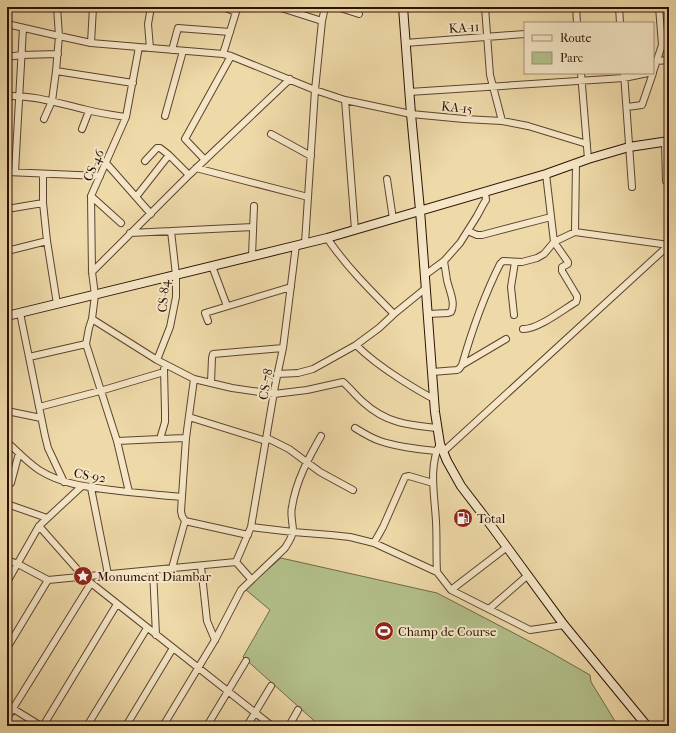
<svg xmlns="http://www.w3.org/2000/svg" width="676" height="733" font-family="'IM FELL French Canon',serif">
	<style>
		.green { fill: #b3c08b; stroke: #706848 }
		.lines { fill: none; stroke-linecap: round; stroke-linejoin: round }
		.street-casing { stroke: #5e422e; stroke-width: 8 }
		.secondary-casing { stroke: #2e1005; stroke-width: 10 }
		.street { stroke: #f4e6c6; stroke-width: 6 }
		.secondary { stroke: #f4e6c6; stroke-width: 8 }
		.labels { text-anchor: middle; stroke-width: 4; stroke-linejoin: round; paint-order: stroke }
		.street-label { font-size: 13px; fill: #2e1005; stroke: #f4e6c6 }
		.poi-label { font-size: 13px; fill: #2e1005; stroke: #f4e6c6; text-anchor: start }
	</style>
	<rect width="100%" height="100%" fill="#eed9a8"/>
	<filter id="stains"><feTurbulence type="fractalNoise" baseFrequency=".005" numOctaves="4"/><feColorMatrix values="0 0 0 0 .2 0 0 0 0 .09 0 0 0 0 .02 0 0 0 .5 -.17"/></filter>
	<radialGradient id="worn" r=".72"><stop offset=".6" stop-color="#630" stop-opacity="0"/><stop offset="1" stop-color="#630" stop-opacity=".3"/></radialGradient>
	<path class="green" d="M 281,558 L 437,593 L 548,651 L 590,675 L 591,682 L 618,726 L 320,726 L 243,657 L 270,610 L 245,589 Z"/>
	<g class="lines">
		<defs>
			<path id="street" d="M 223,7 L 236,12
				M 278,7 L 322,21
				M 337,7 L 359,14
				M 485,7 L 490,75 L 502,121
				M 576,7 L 577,23
				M 619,7 L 620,23
				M 7,24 L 59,36 L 91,43 L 223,54 L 231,56 L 315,90 L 345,100 L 411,114 L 464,119 L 502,121 L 528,126 L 587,144
				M 91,43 L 93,7
				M 405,43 L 525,34
				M 150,48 L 148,24 L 151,7
				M 172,50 L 178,28 L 230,32
				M 223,54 L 236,12 L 238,7
				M 7,57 L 21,55 L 58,54
				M 656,61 L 669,60
				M 56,71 L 133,83
				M 653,72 L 662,45 L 659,7
				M 581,73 L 588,159
				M 624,73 L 632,187
				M 409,92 L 624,78 L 648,73
				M 7,96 C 33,95 58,103 83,109 C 97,113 112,115 126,117
				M 345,100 L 355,230
				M 627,107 L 642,105 L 653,73
				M 165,116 L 183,51
				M 44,119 L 52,101 L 56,71 L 59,36 L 57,7
				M 82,129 L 89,111
				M 271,134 L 311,156
				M 665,142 L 666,181
				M 205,160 L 185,139 L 231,56
				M 145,161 L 157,148 L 160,148 L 169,155 L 189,175
				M 106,163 L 151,214
				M 196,168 L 308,197
				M 7,172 L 100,176
				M 15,172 L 23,28
				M 43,174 L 43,203 L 47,241 L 57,304
				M 387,179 L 393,219
				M 91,196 L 121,223
				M 136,197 L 169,155
				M 7,209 L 43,203
				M 468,231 L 477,235 L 482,235 L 551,217
				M 575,232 L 576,163
				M 130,233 L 253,227
				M 327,238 C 346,266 370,290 394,314
				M 305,243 L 315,90 L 322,21 L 325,7
				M 7,251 L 47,241
				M 252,256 L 254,206
				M 212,266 L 227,306
				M 92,272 L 189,175 L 290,79
				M 425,275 L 444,261 L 460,243 L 477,216 L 484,203 L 486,200 L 485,192
				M 20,313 L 45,436 L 48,448 L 64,482
				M 428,314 L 448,313 L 451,312 C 456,303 449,290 447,280 C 446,274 445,267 444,261
				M 514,315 L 511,287 L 515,262
				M 92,319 L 157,360 L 194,379 L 232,388 L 274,394 L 307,390 L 343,382 C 350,388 356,396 363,402 C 386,423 407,425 437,428
				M 208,321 L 205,313 L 291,287
				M 523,329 C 537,330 564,309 576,302 L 577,299 L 577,296 L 562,271 L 562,267 L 568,264 L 568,262 L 554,242 L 546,174
				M 356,345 C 370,359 383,368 400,379 C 411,386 422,393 434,399
				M 29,357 L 86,344
				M 157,360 L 170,327 L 176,297 L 176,275 L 171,231
				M 462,365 L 506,339
				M 432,372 L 457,370 L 459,369 L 462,365 C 472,330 484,296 500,264 L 503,261 L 522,262 L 537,258 L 544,254 L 554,242 L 575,232 L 669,245
				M 277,374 L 298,373 L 313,369 L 356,345 L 379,328 L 394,314 L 426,288
				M 194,379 L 186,438 L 181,511 L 182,516 L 185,521 L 248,535
				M 211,382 L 212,358 L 213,354 L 283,348
				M 39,407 L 100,391 L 164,372
				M 7,411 L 41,418
				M 189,417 L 266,441
				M 355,428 C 363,433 371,438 380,441 C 398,447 417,449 436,451
				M 267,438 L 289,449 L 320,472 L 353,490
				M 160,439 L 186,438
				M 117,441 L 160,439 L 165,422 L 165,412 L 164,369
				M 7,442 C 17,451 27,462 39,470 C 61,484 87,487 112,490 C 135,493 159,495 182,497
				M 443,452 L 669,245
				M 7,481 L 11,483 L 19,453
				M 91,488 L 108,574
				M 129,492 L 117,441 L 86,344 L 89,328 L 92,319 L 95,295 L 92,272 L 91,196 L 126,117 L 139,47
				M 7,504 L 47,518
				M 39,526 L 84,577 L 91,583 L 272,726
				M 251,527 L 293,532 L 331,535 L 350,537 L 374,543 L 437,572 L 451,590 L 530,630 L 564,625
				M 374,543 L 383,527 L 405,477 L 409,476 L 433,483
				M 7,560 L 18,564 L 48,580 L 236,562
				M 236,562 L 251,527 L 275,386 L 283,348 L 288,309 L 296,245
				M 236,562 L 251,579
				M 201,566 L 207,621 L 215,640
				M 172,568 L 185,521
				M 153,570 L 156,635
				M 437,572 C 436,555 437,539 436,522 C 435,498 428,466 440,444
				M 7,582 L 39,526 L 82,486
				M 451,590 L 507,547
				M 489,609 L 528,575
				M 7,648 L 48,580
				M 7,705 L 41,726
				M 7,718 L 91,583
				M 43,726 L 117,604
				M 87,726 L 147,628
				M 126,726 L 173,648
				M 163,726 L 215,640 L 241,590 L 285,548 C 288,543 292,538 293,531 C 293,523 290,515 292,507 C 296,481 308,459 321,436
				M 207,726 L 246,661
				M 247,726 L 271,686
				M 289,726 L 298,710"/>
			<path id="secondary" d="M 403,7 L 411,114 L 420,210 L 432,372 L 435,412 L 440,444 L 447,461 L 461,486 L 487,520 L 564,625 L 647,726
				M 7,316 L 327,238 L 546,174 L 588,159 L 629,147 L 669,141"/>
		</defs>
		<use href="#street" class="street-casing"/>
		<use href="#secondary" class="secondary-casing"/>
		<use href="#street" class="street"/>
		<use href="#secondary" class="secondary"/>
	</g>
	<defs>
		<symbol id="fuel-disc" viewBox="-11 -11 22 22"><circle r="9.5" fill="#8f2418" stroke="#f4e6c6"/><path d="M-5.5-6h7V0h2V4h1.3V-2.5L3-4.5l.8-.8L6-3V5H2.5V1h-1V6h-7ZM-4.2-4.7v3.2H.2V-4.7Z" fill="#fff"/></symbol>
		<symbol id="sight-disc" viewBox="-11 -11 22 22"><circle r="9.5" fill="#8f2418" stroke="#f4e6c6"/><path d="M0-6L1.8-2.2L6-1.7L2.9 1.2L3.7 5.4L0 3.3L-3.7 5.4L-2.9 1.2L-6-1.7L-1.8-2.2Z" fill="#fff"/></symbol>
		<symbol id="stadium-disc" viewBox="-11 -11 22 22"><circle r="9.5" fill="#8f2418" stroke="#f4e6c6"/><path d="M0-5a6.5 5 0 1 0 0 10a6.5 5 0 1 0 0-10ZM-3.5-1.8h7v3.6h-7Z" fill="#fff"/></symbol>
	</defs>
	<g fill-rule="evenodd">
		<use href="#fuel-disc" x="452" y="507" width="22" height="22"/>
		<use href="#sight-disc" x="72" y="565" width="22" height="22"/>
		<use href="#stadium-disc" x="373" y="620" width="22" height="22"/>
	</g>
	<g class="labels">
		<g class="street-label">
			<text transform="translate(464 27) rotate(-4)" y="5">KA-11</text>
			<text transform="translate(457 107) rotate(6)" y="5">KA-15</text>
			<text transform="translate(93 165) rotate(-66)" y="5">CS-46</text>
			<text transform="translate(163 296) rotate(-85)" y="5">CS-84</text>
			<text transform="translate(265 384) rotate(-80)" y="5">CS-78</text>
			<text transform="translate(90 475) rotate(10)" y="5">CS-92</text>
		</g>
		<g class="poi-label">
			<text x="477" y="523">Total</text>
			<text x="97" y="581">Monument Diambar</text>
			<text x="398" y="636">Champ de Course</text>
		</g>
	</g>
	<rect width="676" height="733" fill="none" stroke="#eed9a8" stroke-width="24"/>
	<rect x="8" y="8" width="660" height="717" fill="none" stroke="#2e1005" stroke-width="2"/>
	<rect x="12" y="12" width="652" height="709" fill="none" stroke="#2e1005"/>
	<rect x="524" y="22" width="130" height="52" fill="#f4e6c6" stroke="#a59079"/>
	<rect x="532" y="35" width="20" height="6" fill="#f4e6c6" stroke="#a59079"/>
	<text x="560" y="42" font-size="12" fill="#2e1005">Route</text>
	<rect x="532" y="52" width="20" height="12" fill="#b3c08b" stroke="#a59079"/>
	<text x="560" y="62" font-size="12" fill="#2e1005">Parc</text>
	<rect width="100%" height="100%" filter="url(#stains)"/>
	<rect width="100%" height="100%" fill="url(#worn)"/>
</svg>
